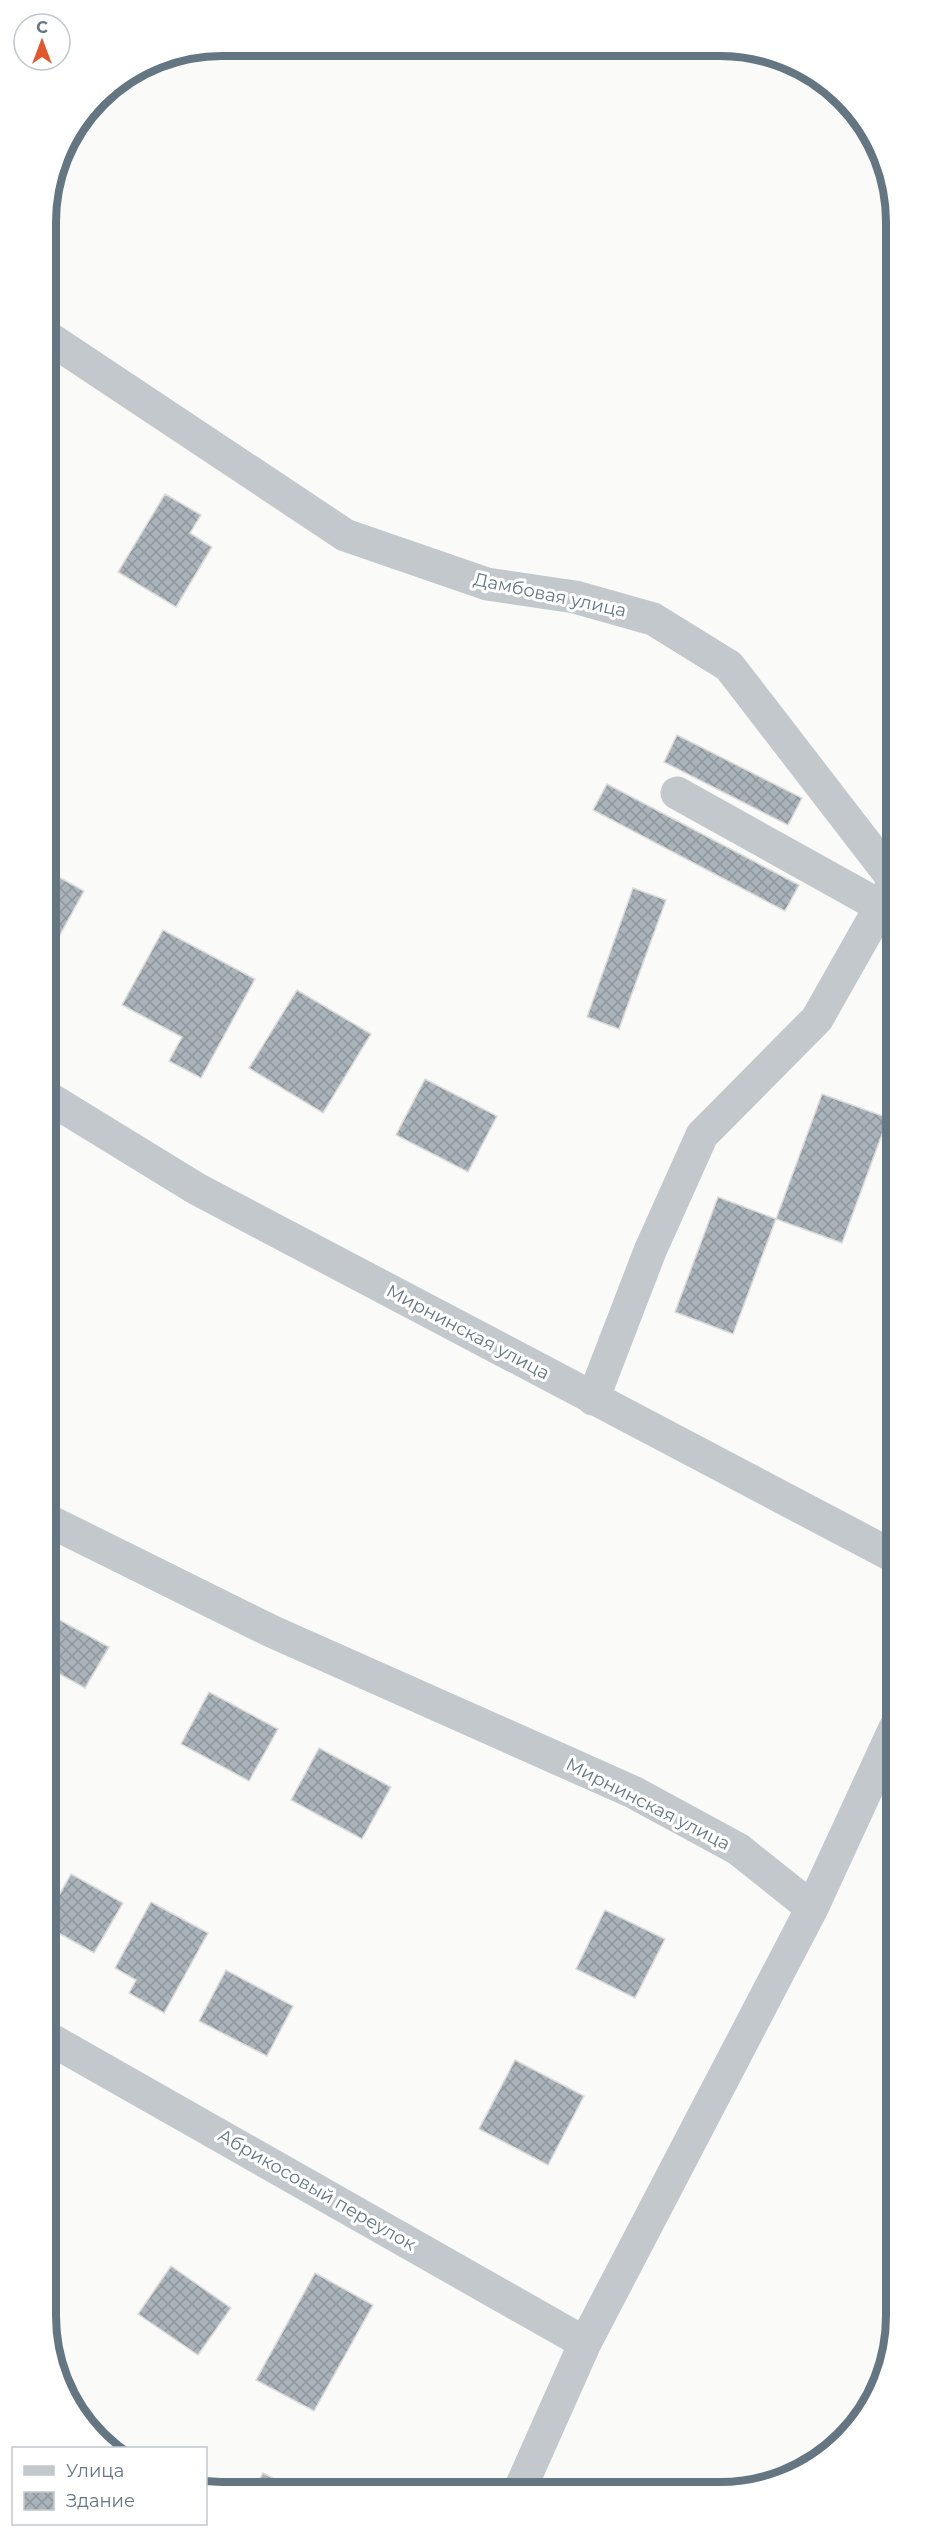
<svg xmlns="http://www.w3.org/2000/svg" width="941" height="2537" font-family="Montserrat,sans-serif">
	<style>
		.building { fill: url(#building-cross-hatch); stroke: #dcdcda; stroke-width: 1.5 }
		.lines { fill: none; stroke-linecap: round; stroke-linejoin: round }
		.minor { stroke: #c3c8cc; stroke-width: 33 }
		.labels { text-anchor: middle; stroke-width: 6; stroke-linejoin: round; paint-order: stroke }
		.street-label { font-size: 18px; fill: #657683; stroke: #fff }
		.rim { fill: none; stroke: #657683; stroke-width: 8 }
	</style>
	<defs>
		<pattern id="building-cross-hatch" width="8" height="8" patternUnits="userSpaceOnUse" patternTransform="scale(1.5)"><rect width="8" height="8" fill="#aab3b9"/><path d="M0 0l8 8M0 8l8-8" fill="none" stroke="#8e969c"/></pattern>
	</defs>
	<rect width="100%" height="100%" fill="#fafaf8"/>
	<path class="building" d="M 165,494 L 201,515 L 190,533 L 212,547 L 176,607 L 118,572 Z
		M 677,735 L 802,798 L 788,825 L 664,762 Z
		M 607,784 L 799,885 L 785,911 L 593,810 Z
		M 46,870 L 84,891 L 50,953 L 46,951 Z
		M 633,888 L 666,900 L 619,1029 L 587,1017 Z
		M 163,930 L 255,979 L 201,1078 L 169,1061 L 182,1037 L 122,1005 Z
		M 297,990 L 371,1034 L 323,1113 L 249,1068 Z
		M 425,1079 L 497,1116 L 468,1172 L 396,1135 Z
		M 822,1094 L 888,1118 L 842,1243 L 776,1219 Z
		M 718,1197 L 776,1219 L 733,1334 L 675,1312 Z
		M 47,1613 L 109,1647 L 85,1688 L 47,1667 Z
		M 209,1692 L 278,1729 L 249,1781 L 181,1744 Z
		M 319,1748 L 391,1787 L 362,1839 L 291,1800 Z
		M 71,1874 L 123,1903 L 94,1953 L 48,1927 L 48,1915 Z
		M 151,1902 L 208,1933 L 164,2013 L 129,1993 L 136,1980 L 115,1968 Z
		M 605,1910 L 665,1939 L 635,1998 L 576,1969 Z
		M 226,1970 L 293,2006 L 267,2056 L 199,2021 Z
		M 515,2060 L 584,2096 L 548,2165 L 479,2129 Z
		M 171,2266 L 231,2308 L 198,2355 L 138,2314 Z
		M 315,2273 L 373,2305 L 314,2411 L 256,2380 Z
		M 263,2473 L 294,2489 L 254,2489 Z"/>
	<g class="lines">
		<path class="minor" d="M 46,336 L 345,535 L 487,584 L 575,597 L 653,619 L 729,666 L 894,880
			M 677,793 L 880,906
			M 47,1097 L 197,1189 L 895,1557
			M 593,1399 L 650,1251 L 702,1135 L 817,1019 L 894,883
			M 47,1520 L 271,1631 L 633,1792 L 738,1849 L 812,1908
			M 48,2038 L 585,2343
			M 520,2489 L 585,2343 L 812,1908 L 895,1728"/>
	</g>
	<g class="labels">
		<g class="street-label">
			<text transform="translate(550 595) rotate(12)" y="6">Дамбовая улица</text>
			<text transform="translate(468 1332) rotate(28)" y="6">Мирнинская улица</text>
			<text transform="translate(648 1804) rotate(27)" y="6">Мирнинская улица</text>
			<text transform="translate(317 2190) rotate(30)" y="6">Абрикосовый переулок</text>
		</g>
	</g>
	<path d="M0 0H941V2537H0ZM222 56H720A166 166 0 0 1 886 222V2316A166 166 0 0 1 720 2482H222A166 166 0 0 1 56 2316V222A166 166 0 0 1 222 56Z" fill="#fff" fill-rule="evenodd"/>
	<path class="rim" d="M222 56H720A166 166 0 0 1 886 222V2316A166 166 0 0 1 720 2482H222A166 166 0 0 1 56 2316V222A166 166 0 0 1 222 56Z"/>
	<rect x="12" y="2447" width="195" height="78" fill="#ffffff" stroke="#c1c8cd" stroke-width="1.5"/>
	<rect x="24" y="2466" width="30" height="9" fill="#c3c8cc" stroke="#c1c8cd" stroke-width="1.5"/>
	<text x="66" y="2477" font-size="18" fill="#657683">Улица</text>
	<rect x="24" y="2492" width="30" height="18" fill="url(#building-cross-hatch)" stroke="#c1c8cd" stroke-width="1.5"/>
	<text x="66" y="2507" font-size="18" fill="#657683">Здание</text>
	<g transform="translate(42 42)"><circle r="28" fill="#ffffff" stroke="#c1c8cd" stroke-width="1.5"/>
	<path d="M0-4.5L10 22L0 15L-10 22Z" fill="#e4572e"/>
	<text y="-9" font-size="16" font-weight="bold" text-anchor="middle" fill="#657683">С</text>
	</g>
</svg>
